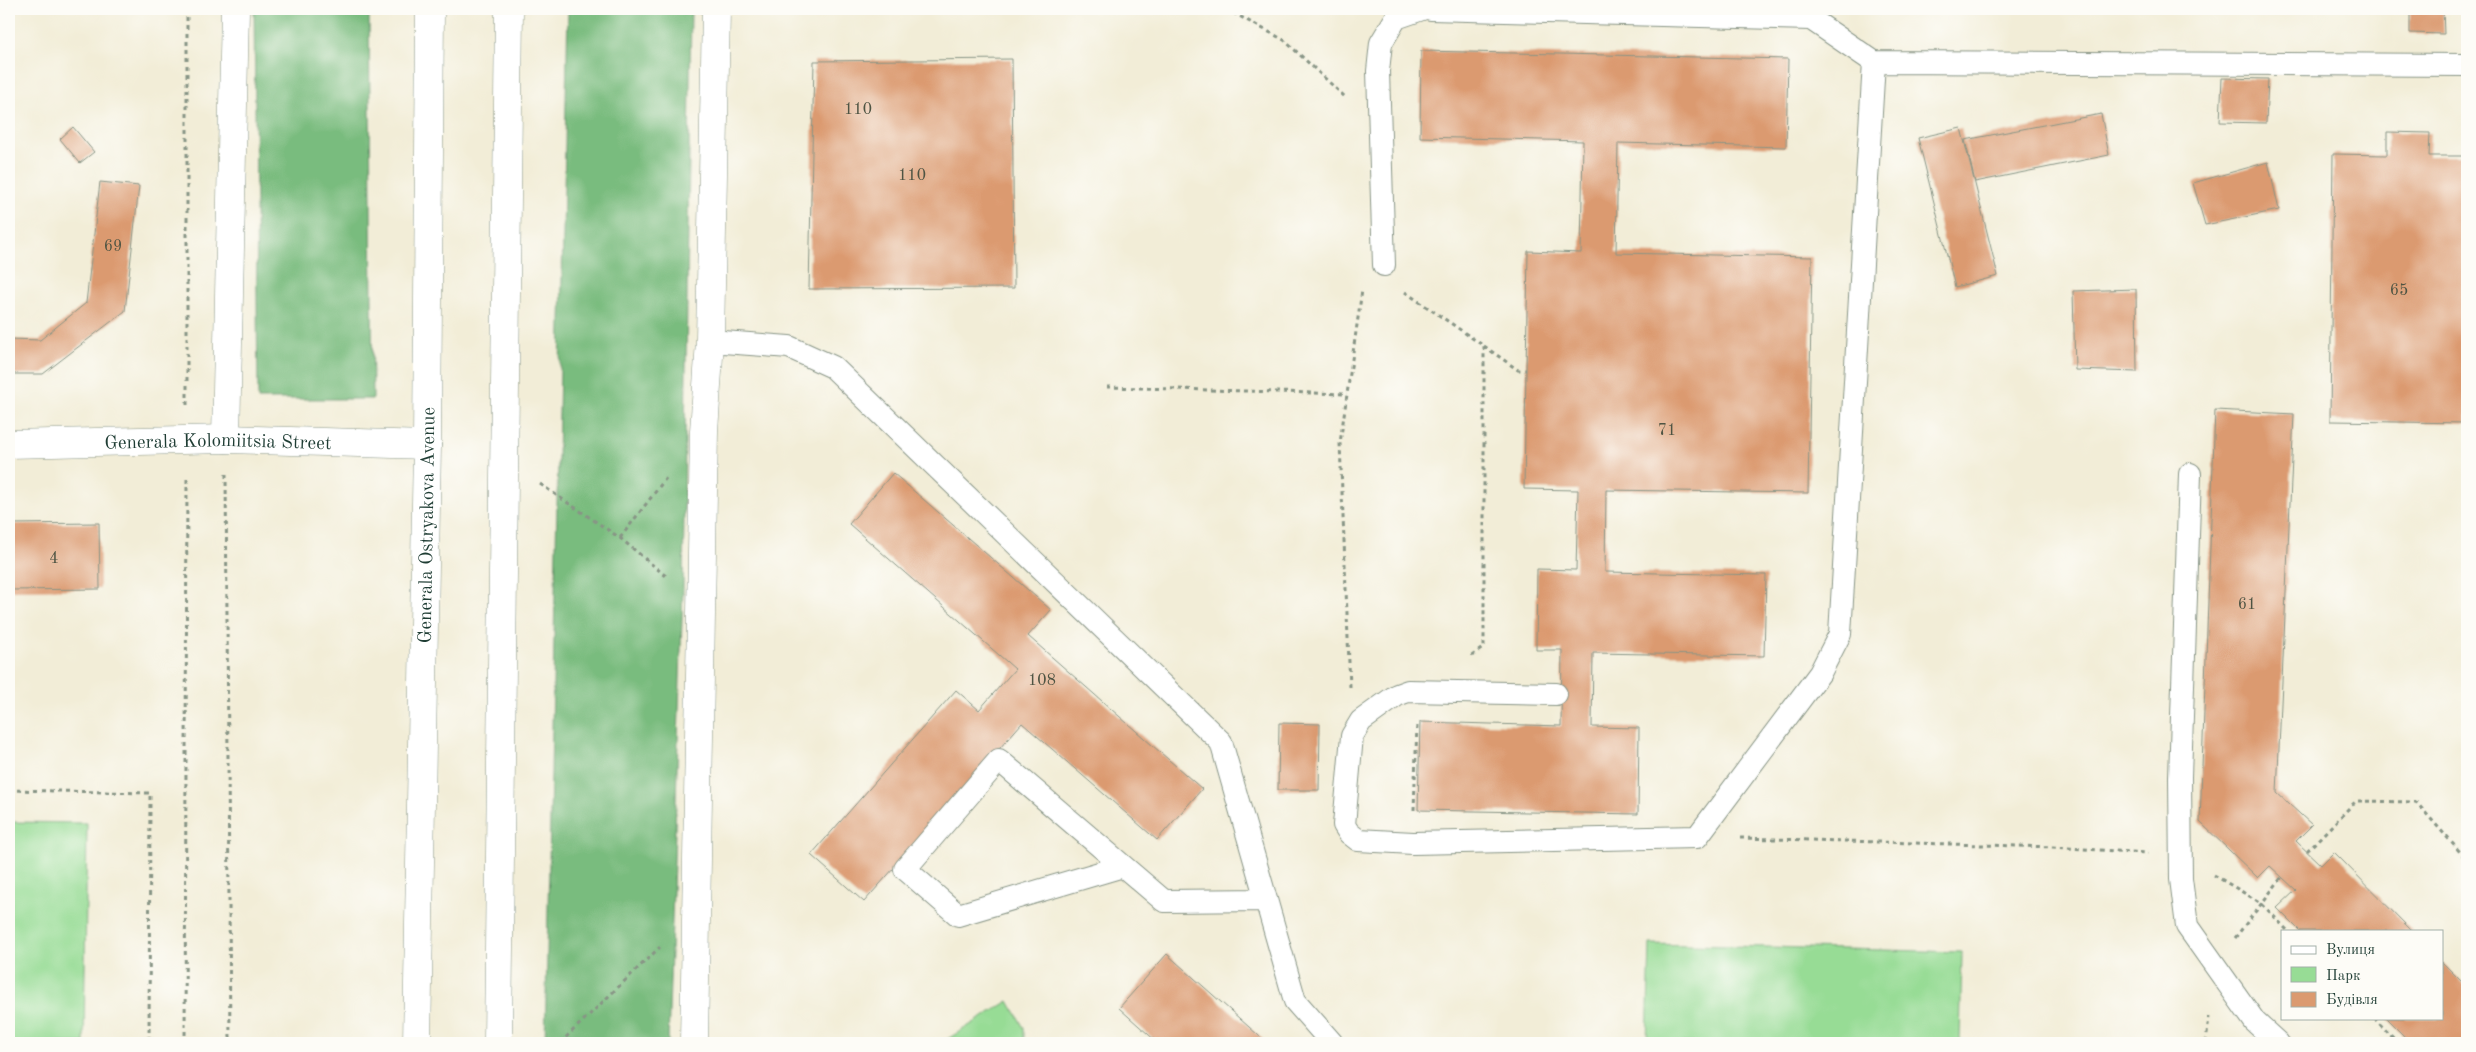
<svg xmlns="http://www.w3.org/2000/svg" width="2476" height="1052" font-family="'Old Standard TT',serif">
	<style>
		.green { fill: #97dc95; stroke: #5b8c64 }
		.forest { fill: #79bc7e; stroke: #4c7c59 }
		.building { fill: #db9a70 }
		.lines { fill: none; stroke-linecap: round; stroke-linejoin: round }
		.lane-casing { stroke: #889586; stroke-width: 24 }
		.street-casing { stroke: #889586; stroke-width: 29 }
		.primary-casing { stroke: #889586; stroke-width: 29 }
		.path { stroke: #889586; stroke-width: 3; stroke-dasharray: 4 4; stroke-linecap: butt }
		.lane { stroke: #fff; stroke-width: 22 }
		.street { stroke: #fff; stroke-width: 28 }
		.primary { stroke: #fff; stroke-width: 28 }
		.labels { text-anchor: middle; stroke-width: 4.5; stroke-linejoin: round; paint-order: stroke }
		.number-label { font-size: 16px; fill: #4e5443 }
		.street-label { font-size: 19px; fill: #1f3d34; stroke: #fdfcf7 }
	</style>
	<rect width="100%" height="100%" fill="#fdfcf7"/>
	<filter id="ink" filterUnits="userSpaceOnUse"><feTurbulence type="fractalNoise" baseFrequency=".02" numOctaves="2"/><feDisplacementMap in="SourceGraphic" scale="10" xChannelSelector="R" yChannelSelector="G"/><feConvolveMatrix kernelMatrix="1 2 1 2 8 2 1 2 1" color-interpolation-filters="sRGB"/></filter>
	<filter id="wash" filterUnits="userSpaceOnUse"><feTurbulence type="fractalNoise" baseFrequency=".0096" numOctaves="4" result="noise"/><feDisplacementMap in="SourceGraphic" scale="20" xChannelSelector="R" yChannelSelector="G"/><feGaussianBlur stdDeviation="1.12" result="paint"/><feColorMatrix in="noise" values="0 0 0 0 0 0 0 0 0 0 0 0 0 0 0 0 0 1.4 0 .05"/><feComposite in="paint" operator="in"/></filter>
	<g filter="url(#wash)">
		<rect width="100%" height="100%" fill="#f2edd7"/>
		<path class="green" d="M 9,822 L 87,823 L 84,1043 L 9,1043 Z
			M 1650,944 L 1962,952 L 1960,1043 L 1647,1043 Z
			M 1009,1001 L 1024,1028 L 1024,1043 L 941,1043 Z"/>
		<path class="forest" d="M 254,9 L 369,9 L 373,399 L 258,399 Z
			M 568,9 L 691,9 L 683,589 L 668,1043 L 545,1043 Z"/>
		<g id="blocks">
			<path class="building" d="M 2410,9 L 2443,9 L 2444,34 L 2410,33 Z
				M 1421,51 L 1788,59 L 1786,147 L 1618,143 L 1616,253 L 1812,257 L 1808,493 L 1606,490 L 1605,572 L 1766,575 L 1764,656 L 1593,653 L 1592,727 L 1639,728 L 1638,814 L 1418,810 L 1420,722 L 1561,726 L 1562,650 L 1536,650 L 1537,569 L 1576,570 L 1578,490 L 1524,489 L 1528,251 L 1581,253 L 1583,141 L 1420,137 Z
				M 1012,59 L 1014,288 L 809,289 L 814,61 Z
				M 2222,78 L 2268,79 L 2266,123 L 2220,122 Z
				M 2101,114 L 2109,155 L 1975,182 L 1965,140 Z
				M 73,127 L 94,152 L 80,163 L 60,139 Z
				M 1961,128 L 1998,276 L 1955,287 L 1918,138 Z
				M 2387,132 L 2430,133 L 2429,156 L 2467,156 L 2467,423 L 2330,421 L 2333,154 L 2387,155 Z
				M 2268,162 L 2279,210 L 2205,225 L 2193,183 Z
				M 100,182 L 139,186 L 125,311 L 43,374 L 9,374 L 9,339 L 40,340 L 86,303 Z
				M 2136,289 L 2137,372 L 2075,370 L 2073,291 Z
				M 2215,410 L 2294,414 L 2277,793 L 2312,825 L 2296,841 L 2321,865 L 2334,852 L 2412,931 L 2300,931 L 2277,908 L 2296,890 L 2270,866 L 2258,878 L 2200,822 Z
				M 893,473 L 1051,610 L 1028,636 L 1202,789 L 1157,840 L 1022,723 L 864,902 L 811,855 L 956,690 L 979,710 L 1015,669 L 849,524 Z
				M 99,523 L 100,589 L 9,590 L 9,524 Z
				M 1279,723 L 1320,724 L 1319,790 L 1278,790 Z
				M 1167,954 L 1267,1043 L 1158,1043 L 1119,1008 Z
				M 2442,962 L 2467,987 L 2467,1043 L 2411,1043 L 2386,1018 L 2442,1018 Z"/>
		</g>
	</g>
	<g filter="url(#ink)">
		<use href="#blocks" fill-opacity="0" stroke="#889586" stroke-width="1"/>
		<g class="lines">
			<defs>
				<path id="lane" d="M 1431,9 L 1811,19 L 1874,62 L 2467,65
					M 1384,265 L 1378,71 L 1381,43 L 1396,18 L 1422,9
					M 710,341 L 789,347 L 833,367 L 1221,742 L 1295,1001 L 1332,1043
					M 2190,474 L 2180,777 L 2181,879 L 2187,926 L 2255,1022 L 2278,1043
					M 1556,694 L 1408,691 L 1397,695 L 1361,721 L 1352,736 L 1344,825 L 1349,833 L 1358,840 L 1413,843 L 1697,837 L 1820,673 L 1840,634 L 1874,62
					M 1123,866 L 958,915 L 905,869 L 999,760 L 1164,901 L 1266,900"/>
				<g id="street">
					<path d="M 226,439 L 235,9"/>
					<path id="s1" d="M 9,444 L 226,439 L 427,445"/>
					<path d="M 694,1043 L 704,431 L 710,341 L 716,9"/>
				</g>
				<g id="primary">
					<path id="s2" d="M 417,1043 L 427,445 L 430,9"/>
					<path d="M 498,1043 L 509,9"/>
				</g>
			</defs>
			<use href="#lane" class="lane-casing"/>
			<use href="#street" class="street-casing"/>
			<use href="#primary" class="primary-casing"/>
			<path class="path" d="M 187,9 L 187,405
				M 1226,9 L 1284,40 L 1345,97
				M 1405,292 L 1484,346 L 1484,647 L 1469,658
				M 1484,346 L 1518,370 L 1526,370
				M 1107,387 L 1347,394
				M 226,474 L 230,1043
				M 540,484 L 620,538 L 666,576
				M 620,538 L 666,478
				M 1350,687 L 1340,443 L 1362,290
				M 9,790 L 150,793 L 149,1043
				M 1414,810 L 1417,724
				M 1740,838 L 2053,847 L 2148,853
				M 2307,851 L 2356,801 L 2416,802 L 2467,860
				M 2214,875 L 2261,903 L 2288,931
				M 2235,938 L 2282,877
				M 2374,1018 L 2398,1043
				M 185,1043 L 187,476
				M 560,1043 L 660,947
				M 2206,1043 L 2209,1017"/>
			<use href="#lane" class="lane"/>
			<use href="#street" class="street"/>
			<use href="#primary" class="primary"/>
		</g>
	</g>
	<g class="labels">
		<g class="number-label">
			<text x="858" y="114">110</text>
			<text x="912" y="180">110</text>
			<text x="113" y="251">69</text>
			<text x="2399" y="295">65</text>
			<text x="1667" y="435">71</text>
			<text x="54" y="563">4</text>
			<text x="2247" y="609">61</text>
			<text x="1042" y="685">108</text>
		</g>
		<g class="street-label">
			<text dy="7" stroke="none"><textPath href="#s1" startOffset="209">Generala Kolomiitsia Street</textPath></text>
			<text dy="7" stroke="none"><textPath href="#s2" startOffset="518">Generala Ostryakova Avenue</textPath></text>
		</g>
	</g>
	<rect width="2476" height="1052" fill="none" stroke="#fdfcf7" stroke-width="30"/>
	<rect x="2281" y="930" width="162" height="90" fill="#fdfcf7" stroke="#a4b0a9"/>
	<rect x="2291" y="946" width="25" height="8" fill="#ffffff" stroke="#a4b0a9"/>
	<text x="2326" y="954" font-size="15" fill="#1f3d34">Вулиця</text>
	<rect x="2291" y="967" width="25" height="15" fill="#97dc95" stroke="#a4b0a9"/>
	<text x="2326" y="980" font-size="15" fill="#1f3d34">Парк</text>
	<rect x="2291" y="992" width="25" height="15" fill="#db9a70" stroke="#a4b0a9"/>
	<text x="2326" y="1004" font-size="15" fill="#1f3d34">Будівля</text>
</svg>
